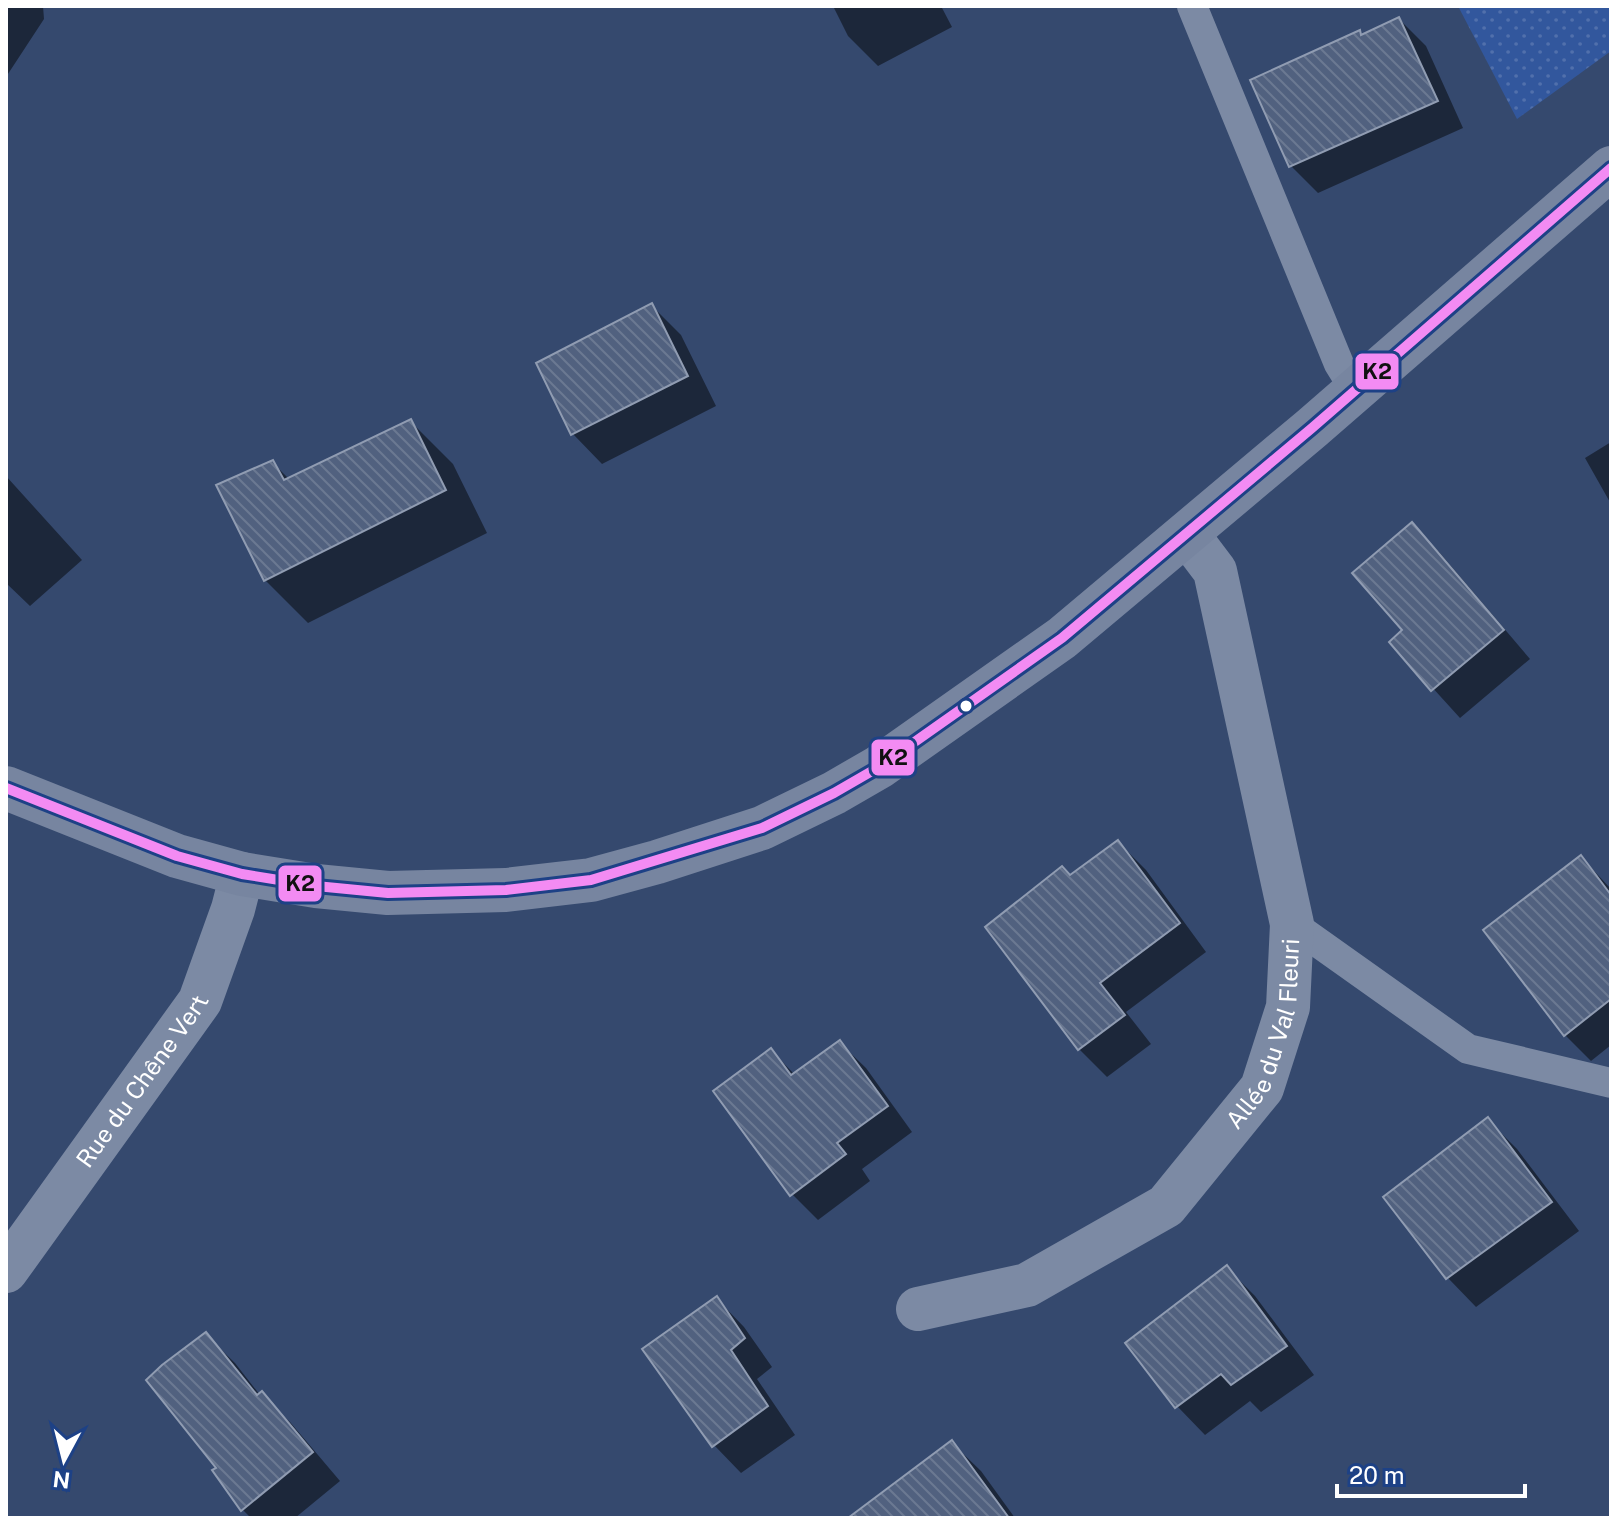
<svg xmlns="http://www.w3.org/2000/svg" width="1617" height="1524" font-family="'Public Sans',sans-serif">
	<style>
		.grass { fill: url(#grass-dots) }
		.shadow { fill: #0007 }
		.building { fill: url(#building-back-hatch); stroke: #909cb2; stroke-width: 2 }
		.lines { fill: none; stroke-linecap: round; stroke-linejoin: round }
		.service { stroke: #7c8aa4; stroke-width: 30 }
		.minor { stroke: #7c8aa4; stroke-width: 44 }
		.secondary { stroke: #7785a0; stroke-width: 44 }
		.bus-1-casing { stroke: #1d4186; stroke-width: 16 }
		.bus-1 { stroke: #f38bf3; stroke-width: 10 }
		.bus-dot { fill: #fff; stroke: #1d4186; stroke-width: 3 }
		.labels { text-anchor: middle; stroke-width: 6; stroke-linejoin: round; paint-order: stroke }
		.street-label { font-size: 24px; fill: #fff; stroke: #1d4186 }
		.line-badge { stroke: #1d4186; stroke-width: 3 }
		.pale-badge-label { font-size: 22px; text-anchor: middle; font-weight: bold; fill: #111 }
	</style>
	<defs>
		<pattern id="grass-dots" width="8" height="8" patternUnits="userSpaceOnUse" patternTransform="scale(2)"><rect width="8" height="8" fill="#32579d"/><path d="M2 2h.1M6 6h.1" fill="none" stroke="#5170ac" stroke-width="1.8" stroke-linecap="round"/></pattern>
		<pattern id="building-back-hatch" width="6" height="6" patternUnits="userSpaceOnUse" patternTransform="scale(2)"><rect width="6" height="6" fill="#51617f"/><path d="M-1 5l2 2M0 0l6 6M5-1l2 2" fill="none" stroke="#6b7992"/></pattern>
	</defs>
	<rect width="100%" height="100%" fill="#35496e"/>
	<path class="grass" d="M 1458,6 L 1611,6 L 1611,51 L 1517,119 Z"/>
	<path class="shadow" d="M 6,6 L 43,6 L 44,19 L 6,77 Z
		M 833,6 L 941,6 L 952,27 L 878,66 L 848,36 Z
		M 1399,19 L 1426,46 L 1463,128 L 1318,193 L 1291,166 L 1253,81 L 1359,32 L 1364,37 Z
		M 652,306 L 681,335 L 716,406 L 602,464 L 573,434 L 539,364 Z
		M 410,421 L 453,464 L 487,533 L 308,623 L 265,580 L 272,462 L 289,479 Z
		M 1611,442 L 1611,504 L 1585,458 Z
		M 6,476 L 82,560 L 30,606 L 6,583 Z
		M 1411,524 L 1439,552 L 1530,659 L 1460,718 L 1391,642 L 1405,630 Z
		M 1118,842 L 1146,870 L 1206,952 L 1126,1012 L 1151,1044 L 1107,1077 L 1079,1049 L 1071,877 Z
		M 1581,857 L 1611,889 L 1611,1045 L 1591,1061 L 1565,1035 Z
		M 840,1043 L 866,1068 L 912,1132 L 862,1169 L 870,1181 L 818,1220 L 792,1194 L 771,1050 L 795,1075 Z
		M 1488,1120 L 1517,1149 L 1579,1231 L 1476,1307 L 1448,1278 L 1386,1197 Z
		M 1227,1268 L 1255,1296 L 1314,1375 L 1261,1412 L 1250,1401 L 1205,1435 L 1177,1406 Z
		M 717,1299 L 744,1327 L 772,1367 L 757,1379 L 795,1435 L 741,1473 L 714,1445 Z
		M 206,1335 L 235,1363 L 260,1395 L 290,1422 L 340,1481 L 295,1518 L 251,1518 L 242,1509 L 219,1468 Z
		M 952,1443 L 981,1471 L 1015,1518 L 853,1518 Z"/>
	<path class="building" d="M 1399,17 L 1438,101 L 1289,167 L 1250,80 L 1360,30 L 1361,35 Z
		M 652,303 L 688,376 L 571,435 L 536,363 Z
		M 411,419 L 446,490 L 264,581 L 216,485 L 273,460 L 284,480 Z
		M 1412,522 L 1504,630 L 1431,691 L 1389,642 L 1402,630 L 1352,573 Z
		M 1118,840 L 1180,923 L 1100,983 L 1125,1015 L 1078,1050 L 985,927 L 1062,866 L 1070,875 Z
		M 1581,855 L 1611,895 L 1611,999 L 1564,1036 L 1483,930 Z
		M 840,1040 L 888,1106 L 837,1143 L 846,1154 L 790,1196 L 713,1091 L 771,1048 L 791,1075 Z
		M 1488,1117 L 1552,1202 L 1446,1279 L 1383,1197 Z
		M 1227,1265 L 1287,1346 L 1231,1385 L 1221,1374 L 1175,1408 L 1125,1343 Z
		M 717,1296 L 745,1338 L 731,1350 L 768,1406 L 712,1447 L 642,1349 Z
		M 206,1332 L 257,1395 L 262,1391 L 313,1452 L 241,1511 L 212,1470 L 216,1468 L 146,1380 L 162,1365 Z
		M 952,1440 L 1009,1518 L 848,1518 Z"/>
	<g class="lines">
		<path class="service" d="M 1192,6 L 1339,364 L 1355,390
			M 1292,924 L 1468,1049 L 1611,1083"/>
		<g class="minor">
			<path id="s1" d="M 6,1271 L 200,1001 L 233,909 L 242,874"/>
			<path id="s2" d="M 918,1309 L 1027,1285 L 1166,1206 L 1262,1088 L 1288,1007 L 1292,924 L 1215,571 L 1187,534"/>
		</g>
		<path class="secondary" d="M 6,788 L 177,856 L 242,874 L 316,886 L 388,893 L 506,890 L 591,880 L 657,862 L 762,828 L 834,793 L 879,767 L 1062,638 L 1312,428 L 1611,168"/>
		<defs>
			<path id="bus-1" d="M 6,788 L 177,856 L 242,874 L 316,886 L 388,893 L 506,890 L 591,880 L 762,828 L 834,793 L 879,767 L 1062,638 L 1312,428 L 1611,168"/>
		</defs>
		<use href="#bus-1" class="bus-1-casing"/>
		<use href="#bus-1" class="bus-1"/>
	</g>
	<circle class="bus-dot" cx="966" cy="706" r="7"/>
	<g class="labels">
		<g class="street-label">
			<text dy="8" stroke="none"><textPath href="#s2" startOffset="476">Allée du Val Fleuri</textPath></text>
			<text dy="8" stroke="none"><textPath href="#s1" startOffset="234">Rue du Chêne Vert</textPath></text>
		</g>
	</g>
	<g class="line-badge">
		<rect x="1354" y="352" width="46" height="39" rx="8" fill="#f38bf3"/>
		<rect x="870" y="738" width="46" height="39" rx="8" fill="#f38bf3"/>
		<rect x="277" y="864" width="46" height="39" rx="8" fill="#f38bf3"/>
	</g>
	<g class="pale-badge-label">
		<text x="1377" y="379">K2</text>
		<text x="893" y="765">K2</text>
		<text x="300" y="891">K2</text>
	</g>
	<rect width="1617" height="1524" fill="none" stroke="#ffffff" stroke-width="16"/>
	<g transform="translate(64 1460) rotate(187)" stroke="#1d4186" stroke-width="6" paint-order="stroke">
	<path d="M0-6L14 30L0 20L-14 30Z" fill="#ffffff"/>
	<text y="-12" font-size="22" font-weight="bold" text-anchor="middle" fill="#ffffff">N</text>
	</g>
	<path d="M1337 1484v12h188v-12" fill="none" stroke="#ffffff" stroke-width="4"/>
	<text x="1349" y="1484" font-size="24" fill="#ffffff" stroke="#1d4186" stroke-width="6" paint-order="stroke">20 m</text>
</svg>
